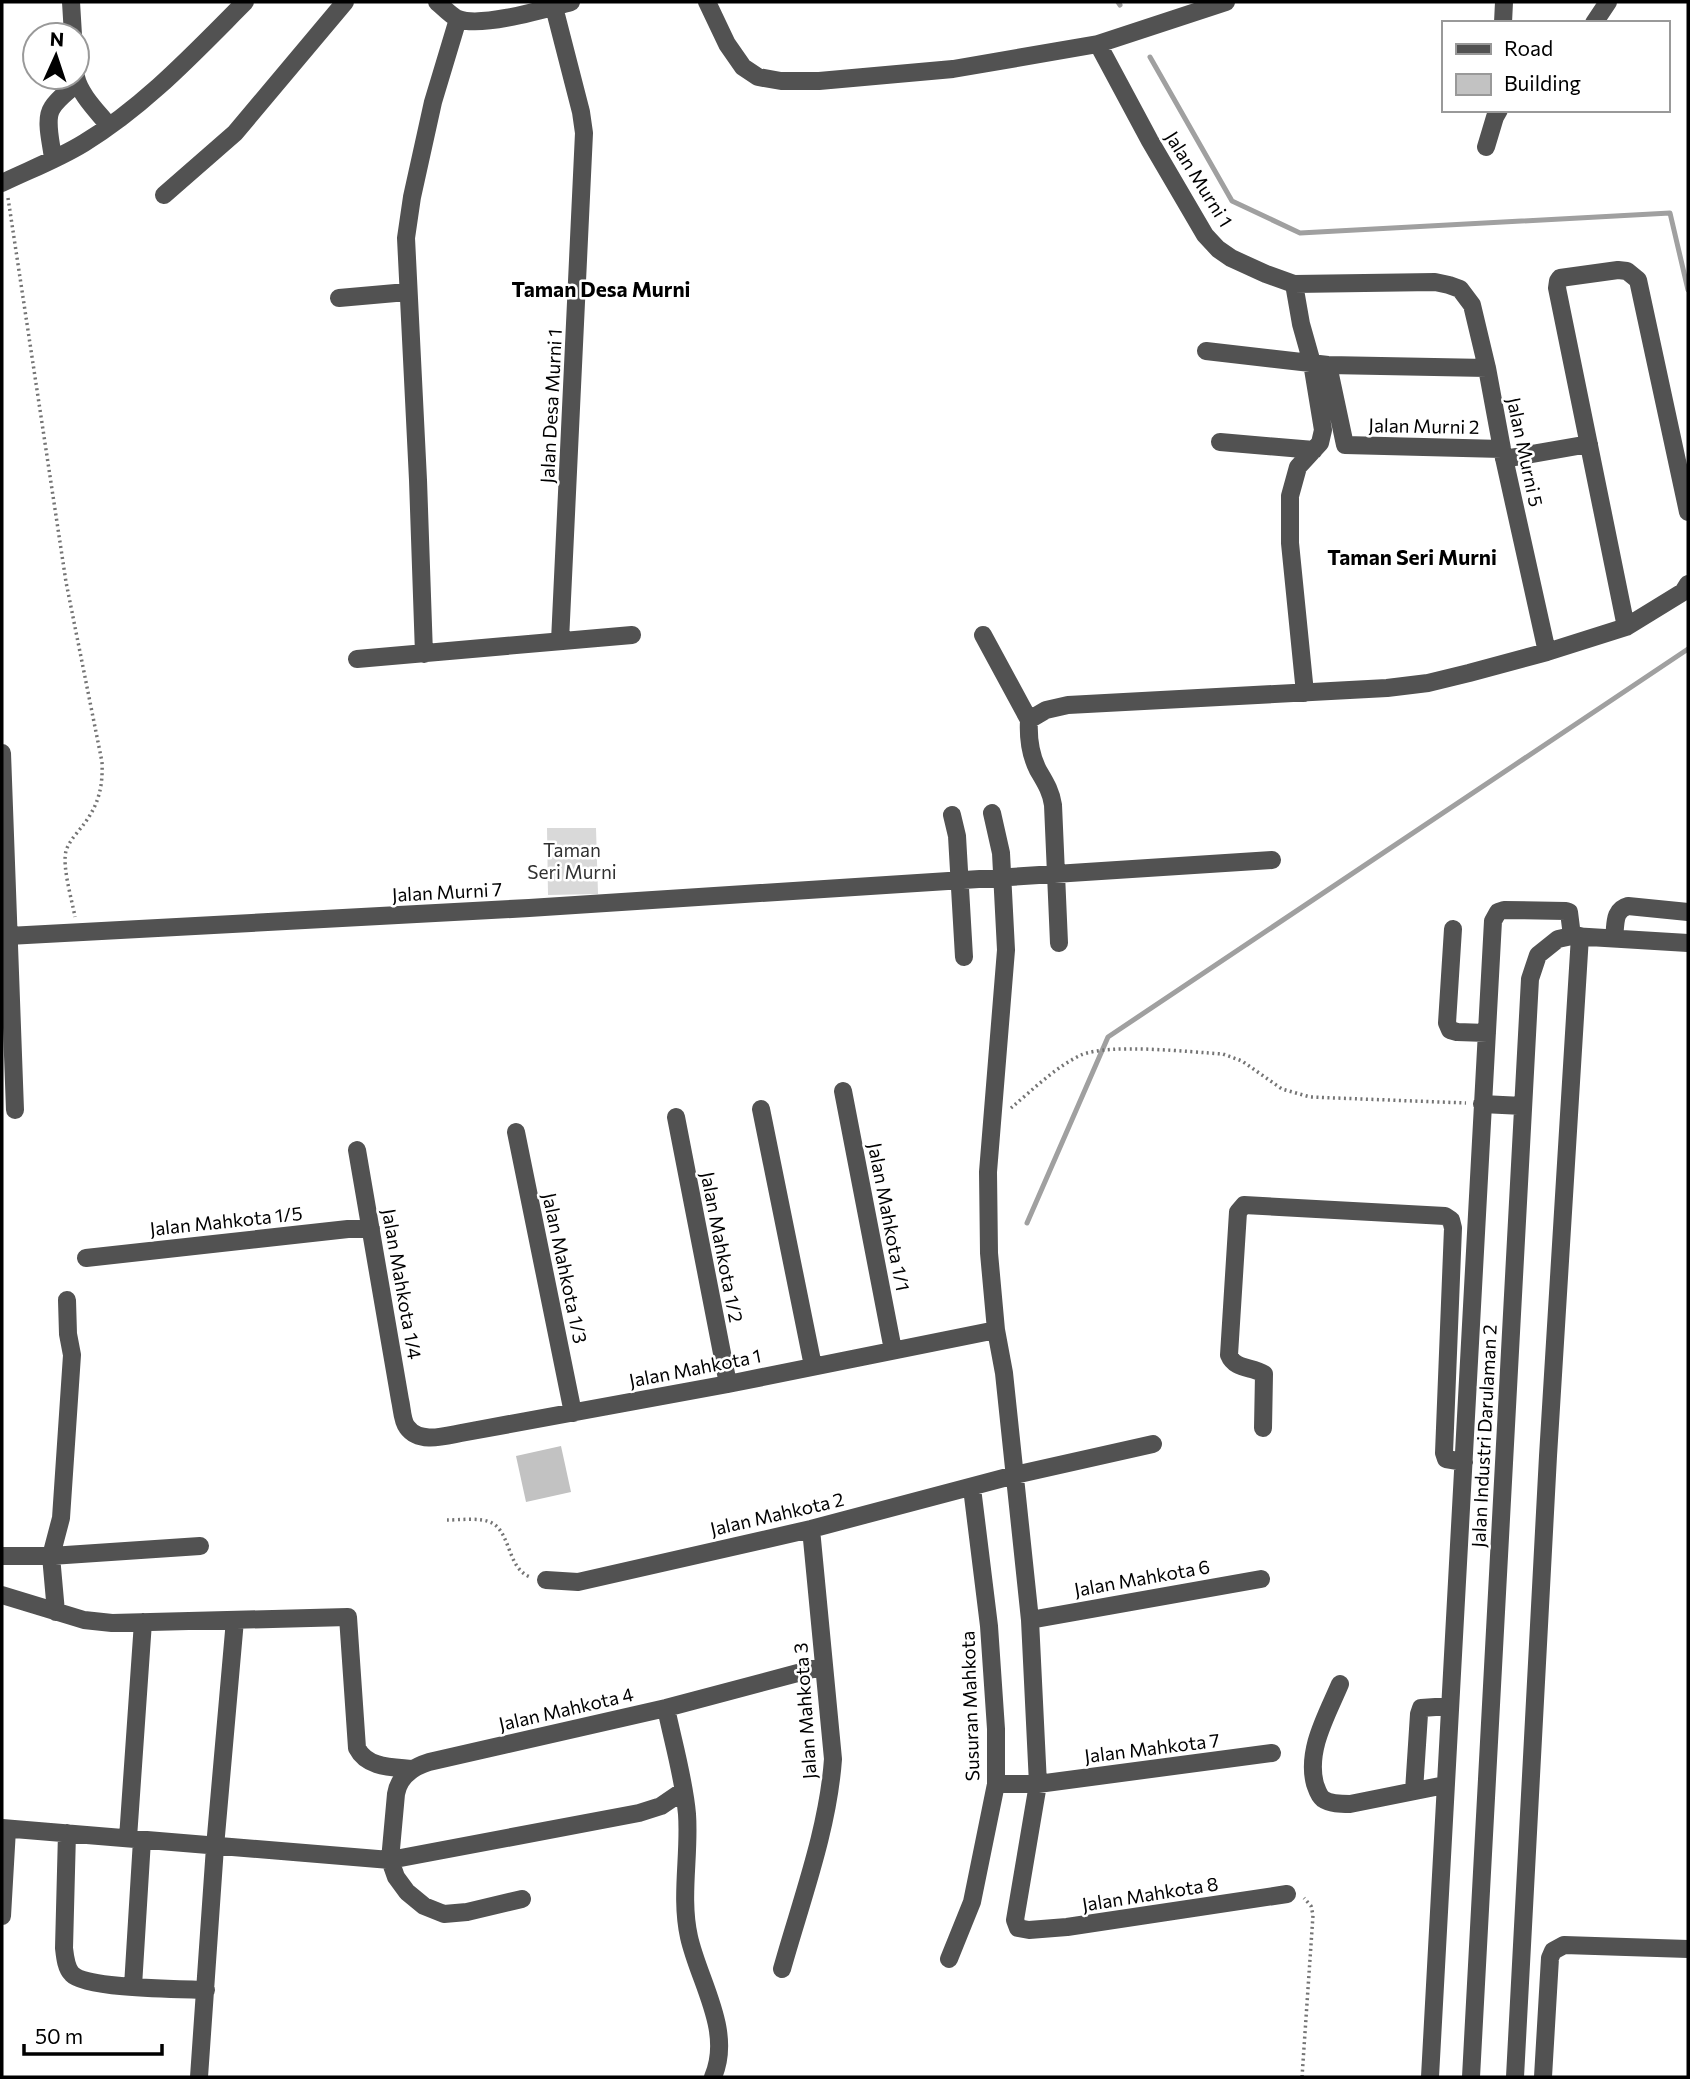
<svg xmlns="http://www.w3.org/2000/svg" width="1690" height="2079" font-family="Commissioner,sans-serif">
	<style>
		.green { fill: #d9d9d9 }
		.lines { fill: none; stroke-linecap: round; stroke-linejoin: round }
		.stream { stroke: #a0a0a0; stroke-width: 5 }
		.building { fill: #c2c2c2 }
		.path { stroke: #747474; stroke-width: 3.5; stroke-dasharray: 2 3.5; stroke-linecap: butt }
		.minor { stroke: #525252; stroke-width: 18 }
		.labels { text-anchor: middle; stroke-width: 5; stroke-linejoin: round; paint-order: stroke }
		.street-label { font-size: 19px; fill: #000; stroke: #fff }
		.park-label { font-size: 19px; fill: #303030; stroke: #fff }
		.neighbourhood-label { font-size: 21px; font-weight: bold; fill: #000; stroke: #fff }
	</style>
	<rect width="100%" height="100%" fill="#fff"/>
	<path class="green" d="M 547,828 L 596,828 L 598,894 L 548,895 Z"/>
	<g class="lines">
		<path class="stream" d="M 1118,2 L 1120,5
			M 1150,57 L 1232,201 L 1300,233 L 1670,213 L 1688,290
			M 1027,1223 L 1108,1037 L 1688,649"/>
	</g>
	<path class="building" d="M 561,1446 L 571,1492 L 526,1502 L 516,1456 Z"/>
	<g class="lines">
		<path class="path" d="M 8,198 L 66,582 L 102,762 C 103,786 99,804 84,824 C 78,832 69,841 66,851 C 62,867 72,900 75,917
			M 1011,1108 C 1031,1091 1057,1066 1081,1055 C 1110,1043 1189,1052 1223,1054 L 1242,1061 L 1282,1089 L 1310,1097 L 1466,1103
			M 447,1520 C 460,1520 481,1517 492,1523 C 511,1533 507,1568 530,1577
			M 1302,2077 L 1313,1915 L 1311,1906 L 1304,1898"/>
		<path class="minor" d="M 71,2 L 73,35
			M 437,2 C 443,7 450,15 458,19 C 482,28 545,9 571,2
			M 707,2 L 727,44 L 743,67 L 758,77 L 781,81 L 819,81 L 953,69 L 1098,44 L 1226,2
			M 554,7 L 581,112 L 584,133 L 560,641
			M 1503,23 L 1504,2
			M 1594,23 L 1608,2
			M 1098,44 L 1150,141 L 1205,235 L 1218,249 L 1231,258 L 1266,274 L 1294,284 L 1435,282 L 1449,285 L 1460,289 L 1472,305 L 1487,368 L 1502,449 L 1547,652
			M 76,77 C 80,95 98,112 109,126
			M 1486,147 L 1495,117 L 1499,110
			M 53,159 C 52,145 44,120 52,108 C 58,98 69,91 77,83
			M 2,183 C 29,170 58,159 84,143 C 145,106 195,52 245,2
			M 164,195 L 235,133 L 345,2
			M 1294,284 L 1301,324 L 1312,363 L 1323,430 L 1320,443 L 1298,467 L 1290,496 L 1290,543 L 1305,693
			M 339,298 L 407,292
			M 1206,351 L 1328,365 L 1487,368
			M 1328,365 L 1345,445 L 1502,449
			M 1220,442 L 1314,450
			M 1504,459 L 1589,444
			M 1626,627 L 1557,288 L 1558,281 L 1560,278 L 1618,270 L 1627,271 L 1638,280 L 1688,512
			M 983,635 L 1029,720
			M 424,654 L 418,480 L 406,238 L 412,197 L 433,102 L 458,19
			M 357,659 L 632,635
			M 2,753 L 15,1110
			M 992,813 L 1001,853 L 1006,950 L 988,1172 L 989,1253 L 996,1330 L 1004,1373 L 1030,1620 L 1038,1784 L 1015,1920 L 1018,1928 L 1029,1930 L 1067,1927 L 1287,1894
			M 952,815 L 957,836 L 964,957
			M 1453,929 L 1447,1023 L 1450,1030 L 1457,1032 L 1487,1033
			M 8,936 L 529,908 L 1272,860
			M 1614,938 C 1616,925 1613,910 1628,906 L 1688,912
			M 1059,943 L 1053,805 C 1051,791 1045,782 1038,770 C 1030,754 1028,737 1029,720 L 1046,710 L 1068,705 L 1387,688 L 1428,683 L 1469,673 L 1547,652 L 1626,627 L 1683,592 L 1688,584
			M 843,1091 L 893,1350
			M 1482,1104 L 1523,1106
			M 761,1109 L 813,1366
			M 676,1117 L 728,1384
			M 516,1132 L 573,1413
			M 357,1150 L 400,1400 C 402,1408 402,1421 407,1427 C 419,1444 445,1436 461,1433 L 728,1384 L 996,1330
			M 86,1258 L 348,1229 L 371,1229
			M 1263,1428 L 1264,1374 C 1252,1366 1235,1370 1229,1355 L 1238,1212 L 1244,1205 L 1445,1216 L 1451,1220 L 1453,1228 L 1444,1453 L 1446,1459 L 1464,1462
			M 2,1556 L 51,1556 L 200,1546
			M 546,1580 L 578,1582 L 811,1529 L 1015,1475 L 1153,1444
			M 2,1595 L 84,1620 L 112,1623 L 348,1617 L 357,1748 C 367,1768 392,1767 412,1769
			M 56,1612 L 51,1556 L 61,1518 L 72,1355 L 68,1334 L 67,1300
			M 1030,1620 L 1261,1579
			M 1340,1684 C 1327,1715 1306,1750 1315,1784 C 1317,1789 1318,1795 1323,1799 C 1330,1804 1341,1804 1350,1804 L 1445,1785
			M 666,1708 C 673,1742 684,1779 687,1814 C 690,1854 680,1897 689,1937 C 699,1982 733,2031 713,2077
			M 996,1784 L 1038,1784 L 1272,1753
			M 1414,1791 L 1419,1714 L 1421,1708 L 1450,1706
			M 2,1828 L 390,1860 L 639,1813 L 661,1806 L 683,1791
			M 67,1833 L 64,1948 C 65,1957 66,1968 72,1974 C 86,1989 182,1989 206,1990
			M 128,1838 L 143,1622
			M 522,1899 L 467,1912 L 444,1914 L 424,1906 L 407,1892 L 396,1877 L 390,1860 L 396,1794 C 399,1776 413,1767 429,1762 L 666,1708 L 824,1666
			M 2,1916 L 7,1829
			M 949,1959 L 972,1902 L 996,1784 L 996,1729 L 989,1626 L 972,1488
			M 782,1969 C 801,1901 828,1830 833,1759 L 811,1529
			M 133,1986 L 142,1840
			M 199,2077 L 215,1847 L 235,1620
			M 1430,2077 L 1493,921 L 1498,912 L 1504,910 L 1566,911 L 1569,912 L 1572,936
			M 1471,2077 L 1530,979 L 1538,955 L 1558,939 L 1572,936 L 1688,943
			M 1515,2077 L 1548,1456 L 1580,936
			M 1543,2077 L 1550,1958 L 1553,1951 L 1564,1945 L 1688,1949"/>
	</g>
	<g class="labels">
		<g class="street-label">
			<text transform="translate(1199 179) rotate(58)" y="7">Jalan Murni 1</text>
			<text transform="translate(551 406) rotate(-87)" y="7">Jalan Desa Murni 1</text>
			<text transform="translate(1424 426) rotate(1)" y="7">Jalan Murni 2</text>
			<text transform="translate(1525 452) rotate(78)" y="7">Jalan Murni 5</text>
			<text transform="translate(447 892) rotate(-3)" y="7">Jalan Murni 7</text>
			<text transform="translate(889 1217) rotate(79)" y="7">Jalan Mahkota 1/1</text>
			<text transform="translate(226 1221) rotate(-6)" y="7">Jalan Mahkota 1/5</text>
			<text transform="translate(722 1247) rotate(79)" y="7">Jalan Mahkota 1/2</text>
			<text transform="translate(565 1268) rotate(78)" y="7">Jalan Mahkota 1/3</text>
			<text transform="translate(402 1284) rotate(80)" y="7">Jalan Mahkota 1/4</text>
			<text transform="translate(695 1368) rotate(-11)" y="7">Jalan Mahkota 1</text>
			<text transform="translate(1484 1436) rotate(-87)" y="7">Jalan Industri Darulaman 2</text>
			<text transform="translate(777 1514) rotate(-13)" y="7">Jalan Mahkota 2</text>
			<text transform="translate(1142 1578) rotate(-10)" y="7">Jalan Mahkota 6</text>
			<text transform="translate(970 1706) rotate(-92)" y="7">Susuran Mahkota</text>
			<text transform="translate(566 1709) rotate(-13)" y="7">Jalan Mahkota 4</text>
			<text transform="translate(805 1711) rotate(-94)" y="7">Jalan Mahkota 3</text>
			<text transform="translate(1152 1748) rotate(-7)" y="7">Jalan Mahkota 7</text>
			<text transform="translate(1150 1894) rotate(-9)" y="7">Jalan Mahkota 8</text>
		</g>
		<g class="park-label">
			<text x="572" y="857">Taman<tspan x="572" dy="22">Seri Murni</tspan></text>
		</g>
		<g class="neighbourhood-label">
			<text x="601" y="297">Taman Desa Murni</text>
			<text x="1412" y="565">Taman Seri Murni</text>
		</g>
	</g>
	<rect width="1690" height="2079" fill="none" stroke="#000000" stroke-width="7"/>
	<rect x="1442" y="21" width="228" height="91" fill="#ffffff" stroke="#999999" stroke-width="2"/>
	<rect x="1456" y="44" width="35" height="10" fill="#525252" stroke="#999999" stroke-width="2"/>
	<text x="1504" y="56" font-size="21" fill="#000000">Road</text>
	<rect x="1456" y="74" width="35" height="21" fill="#c2c2c2" stroke="#999999" stroke-width="2"/>
	<text x="1504" y="91" font-size="21" fill="#000000">Building</text>
	<g transform="translate(56 56) rotate(3)"><circle r="33" fill="#ffffff" stroke="#999999" stroke-width="2"/>
	<path d="M0-5L12 26L0 18L-12 26Z" fill="#000000"/>
	<text y="-10" font-size="19" font-weight="bold" text-anchor="middle" fill="#000000">N</text>
	</g>
	<path d="M24 2044v10h138v-10" fill="none" stroke="#000000" stroke-width="3.5"/>
	<text x="35" y="2044" font-size="21" fill="#000000" stroke="#ffffff" stroke-width="5" paint-order="stroke">50 m</text>
</svg>
